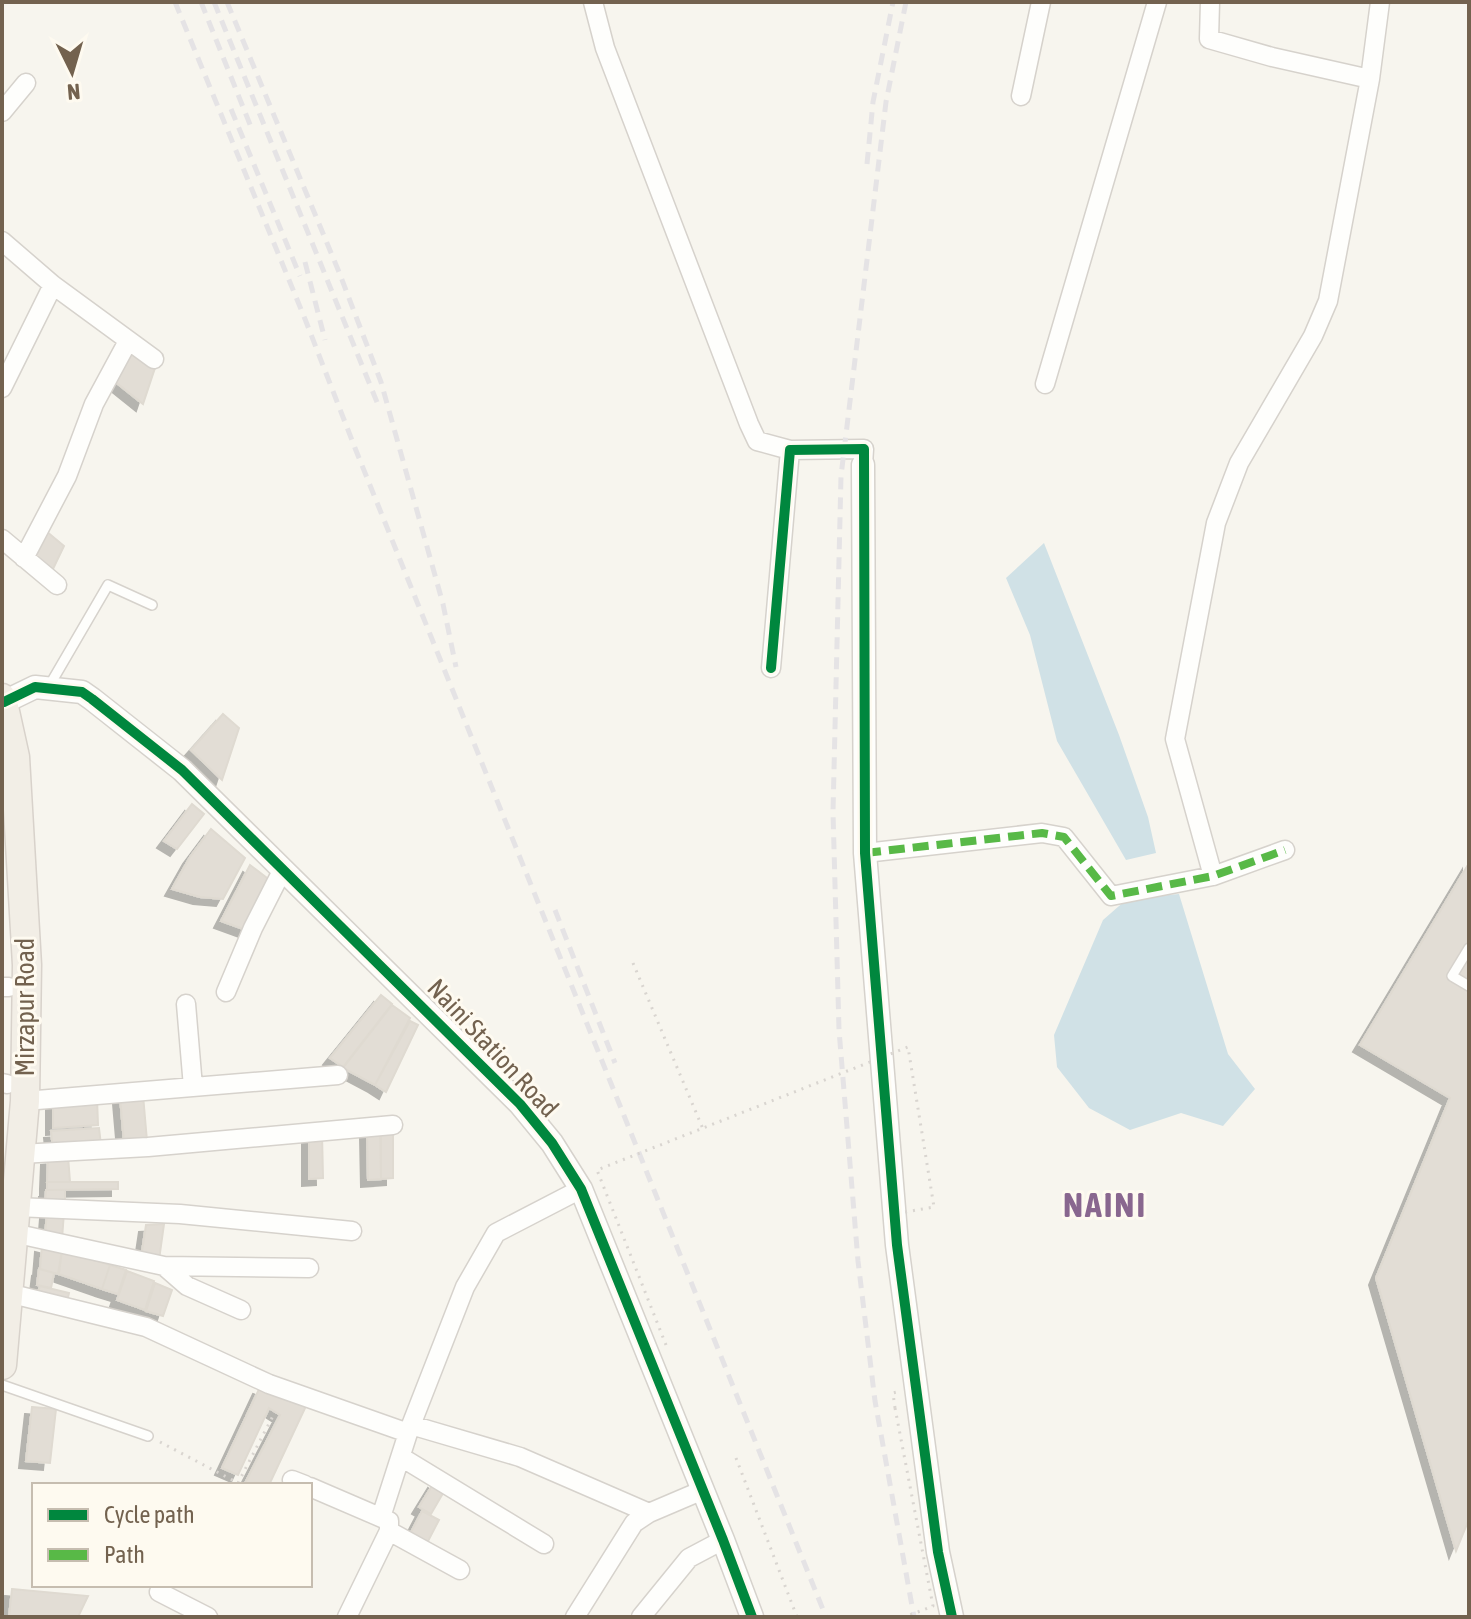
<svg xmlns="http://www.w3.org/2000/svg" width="1471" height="1619" font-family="'Asap Condensed',sans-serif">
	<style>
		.water { fill: #d0e1e6 }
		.building { fill: #e2ddd5; stroke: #dfdad1; stroke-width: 2; filter: url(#shadow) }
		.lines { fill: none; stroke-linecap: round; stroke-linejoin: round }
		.service-casing { stroke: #d6d2cc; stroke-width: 12 }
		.minor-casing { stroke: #d6d2cc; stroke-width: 21 }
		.tertiary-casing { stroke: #d6d2cc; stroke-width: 25 }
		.trunk-casing { stroke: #d8d2cb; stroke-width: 31 }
		.path { stroke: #d9d5d0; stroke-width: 3; stroke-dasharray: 2 6; stroke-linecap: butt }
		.service { stroke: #fefefc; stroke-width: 9 }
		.minor { stroke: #fefefc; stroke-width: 18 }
		.tertiary { stroke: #fefefc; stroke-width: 22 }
		.trunk { stroke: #f2eee6; stroke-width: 28 }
		.rail { stroke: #e5e3e5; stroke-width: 5; stroke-dasharray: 12 8; stroke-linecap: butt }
		.path-bridge { stroke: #d9d5d0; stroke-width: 3; stroke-dasharray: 2 6; stroke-linecap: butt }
		.quiet { stroke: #58b947; stroke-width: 8; stroke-dasharray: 16 8; stroke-linecap: butt }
		.cycleway-casing { stroke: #fefaf0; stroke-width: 15 }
		.cycleway { stroke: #00873e; stroke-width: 10 }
		.labels { text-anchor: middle; stroke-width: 6; stroke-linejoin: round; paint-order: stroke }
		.street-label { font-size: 26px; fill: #73624f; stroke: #fefaf0 }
		.district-label { font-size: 34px; font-weight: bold; letter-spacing: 2px; fill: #89678f; stroke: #fefaf0 }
	</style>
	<defs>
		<filter id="shadow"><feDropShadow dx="-7" dy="7" stdDeviation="0" flood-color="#0004"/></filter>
	</defs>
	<rect width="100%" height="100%" fill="#f7f5ee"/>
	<path class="water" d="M 1044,543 L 1119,735 L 1148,817 L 1156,853 L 1126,860 L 1057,741 L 1030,635 L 1006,578 Z
		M 1179,894 L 1228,1054 L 1255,1089 L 1223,1126 L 1181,1113 L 1130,1130 L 1089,1108 L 1057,1067 L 1054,1035 L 1103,920 L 1127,899 Z"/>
	<path class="building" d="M 130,353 L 155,368 L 143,404 L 113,380 Z
		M 46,531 L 64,546 L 52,571 L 32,558 Z
		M 223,714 L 239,728 L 222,780 L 191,750 Z
		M 192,804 L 204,814 L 177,849 L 164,841 Z
		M 211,829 L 245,858 L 223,899 L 200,897 L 172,889 L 190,857 Z
		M 1469,863 L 1469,1519 L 1456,1551 L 1376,1278 L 1450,1098 L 1360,1045 Z
		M 250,865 L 271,881 L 246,930 L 221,921 Z
		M 381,995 L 392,1004 L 343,1067 L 330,1058 Z
		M 392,1005 L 410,1018 L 375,1085 L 343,1068 Z
		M 410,1021 L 418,1025 L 386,1092 L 375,1085 Z
		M 143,1095 L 147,1141 L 124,1143 L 120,1097 Z
		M 97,1098 L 98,1125 L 53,1128 L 53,1102 Z
		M 99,1128 L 101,1145 L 53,1150 L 51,1131 Z
		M 380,1128 L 381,1179 L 368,1180 L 367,1130 Z
		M 393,1128 L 393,1178 L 381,1179 L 381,1129 Z
		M 322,1133 L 323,1178 L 309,1179 L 309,1135 Z
		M 68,1156 L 70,1182 L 47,1182 L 48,1158 Z
		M 47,1182 L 118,1182 L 118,1189 L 47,1190 Z
		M 46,1190 L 65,1190 L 65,1206 L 45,1206 Z
		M 47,1212 L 64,1212 L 62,1239 L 45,1236 Z
		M 164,1224 L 159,1260 L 141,1258 L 146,1225 Z
		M 42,1245 L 62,1250 L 58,1274 L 40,1269 Z
		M 62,1250 L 110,1265 L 102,1289 L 59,1274 Z
		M 110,1265 L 126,1270 L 118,1294 L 102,1289 Z
		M 39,1269 L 54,1273 L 51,1288 L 37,1285 Z
		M 127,1271 L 154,1281 L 145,1310 L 117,1300 Z
		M 155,1283 L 172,1290 L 163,1316 L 146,1311 Z
		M 40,1286 L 69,1293 L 66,1306 L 36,1298 Z
		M 260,1387 L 306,1406 L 269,1485 L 244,1485 L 280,1415 L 269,1408 L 238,1475 L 222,1468 Z
		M 32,1407 L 56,1409 L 50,1463 L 26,1461 Z
		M 435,1481 L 446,1488 L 431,1514 L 419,1507 Z
		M 422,1511 L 439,1520 L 425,1547 L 408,1538 Z
		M 12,1589 L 88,1596 L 78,1617 L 9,1617 Z"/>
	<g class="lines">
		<defs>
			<path id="service" d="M 48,688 L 108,585 L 152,605
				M 1469,948 L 1452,976 L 1469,986
				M 2,1385 L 148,1436"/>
			<path id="minor" d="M 593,2 L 605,48 L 749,424 L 757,441 L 790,450
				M 1210,2 L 1209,39 L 1272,57 L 1370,79
				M 1021,96 L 1041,2
				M 2,112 L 26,83
				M 2,241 L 53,285 L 154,359
				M 1045,384 L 1157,2
				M 2,388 L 53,285
				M 2,539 L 57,585
				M 24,558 L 67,476 L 94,404 L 128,341
				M 771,668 L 790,450 L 864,449 L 863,465
				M 865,853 L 1042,833 L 1064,837 L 1111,896 L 1213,876 L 1285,850
				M 1213,876 L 1175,739 L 1216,523 L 1239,463 L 1313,336 L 1328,301 L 1370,79 L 1380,2
				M 2,987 L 9,987
				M 226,992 L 253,928 L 283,869
				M 186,1004 L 193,1087
				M 2,1083 L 7,1084
				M 25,1101 L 338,1075
				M 20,1154 L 148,1147 L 393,1125
				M 16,1207 L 180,1214 L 352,1231
				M 4,1231 L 164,1266 L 309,1268
				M 164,1266 L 187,1286 L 241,1310
				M 8,1293 L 146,1327 L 269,1384 L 408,1433
				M 411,1425 L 520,1457 L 649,1513
				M 401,1457 L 544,1544
				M 292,1480 L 305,1485
				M 310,1487 L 389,1521 L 389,1531 L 460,1570
				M 381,1517 L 408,1433 L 465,1287 L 496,1233 L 581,1189
				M 159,1592 L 208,1617
				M 347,1617 L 389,1531
				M 575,1617 L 634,1523 L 649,1513 L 703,1490
				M 641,1617 L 689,1558 L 723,1540"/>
			<path id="tertiary" d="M 863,465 L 865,853 L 897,1245 L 938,1552 L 952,1617
				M 4,702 L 35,687 L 82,692 L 92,699 L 182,770 L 520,1104 L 552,1143 L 581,1189 L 723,1540 L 752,1617"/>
			<path id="trunk" d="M 2,698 L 15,757 L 27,965 L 25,1101 L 2,1365"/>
		</defs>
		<use href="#service" class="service-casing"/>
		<use href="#minor" class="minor-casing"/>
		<use href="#tertiary" class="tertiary-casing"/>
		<use href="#trunk" class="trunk-casing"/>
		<path class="path" d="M 633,963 L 703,1129
			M 895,1408 L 893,1393 L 897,1392
			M 160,1442 L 238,1483 L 275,1412
			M 736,1458 L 797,1617"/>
		<use href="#service" class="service"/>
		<use href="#minor" class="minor"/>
		<use href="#tertiary" class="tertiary"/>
		<use href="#trunk" class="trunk"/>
		<path class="rail" d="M 175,2 L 305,319 L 355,448 L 826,1617
			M 201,2 L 253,132
			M 214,2 L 379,407
			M 227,2 L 339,272 L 381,382 L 443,604 L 456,667
			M 906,2 L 886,102 L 841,476 L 833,812 L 839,1030 L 858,1261 L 875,1401 L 914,1617
			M 231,109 L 300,276
			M 867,164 L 873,102 L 893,2
			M 305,262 L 325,340
			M 555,910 L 615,1063"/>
		<path class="path-bridge" d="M 666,1345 L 597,1170 L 908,1047 L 934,1207 L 894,1214
			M 895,1408 L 933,1606 L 905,1617"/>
		<path class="quiet" d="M 865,853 L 1042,833 L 1064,837 L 1111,896 L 1213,876 L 1285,850"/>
		<defs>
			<path id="cycleway" d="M 771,668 L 790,450 L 864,449 L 865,853 L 897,1245 L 938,1552 L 952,1617
				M 4,702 L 35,687 L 82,692 L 92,699 L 182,770 L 520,1104 L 552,1143 L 581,1189 L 723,1540 L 752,1617"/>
		</defs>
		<use href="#cycleway" class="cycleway-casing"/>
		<use href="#cycleway" class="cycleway"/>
	</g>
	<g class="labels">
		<g class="street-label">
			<text transform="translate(25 1007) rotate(-90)" y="9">Mirzapur Road</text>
			<text transform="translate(493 1048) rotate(47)" y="9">Naini Station Road</text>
		</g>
		<g class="district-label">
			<text x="1105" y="1217">NAINI</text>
		</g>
	</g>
	<rect width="1471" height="1619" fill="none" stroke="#73624f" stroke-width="8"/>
	<rect x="32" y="1483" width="280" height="104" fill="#fefaf0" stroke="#c6bdb0" stroke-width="2"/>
	<rect x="48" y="1509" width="40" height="12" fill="#00873e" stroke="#c6bdb0" stroke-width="2"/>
	<text x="104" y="1523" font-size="24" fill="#73624f">Cycle path</text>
	<rect x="48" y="1549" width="40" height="12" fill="#58b947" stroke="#c6bdb0" stroke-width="2"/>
	<text x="104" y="1563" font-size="24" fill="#73624f">Path</text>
	<g transform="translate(72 72) rotate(175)" stroke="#fefaf0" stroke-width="6" paint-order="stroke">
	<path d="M0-6L14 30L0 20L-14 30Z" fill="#73624f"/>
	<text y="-12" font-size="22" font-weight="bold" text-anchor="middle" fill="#73624f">N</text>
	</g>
</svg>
